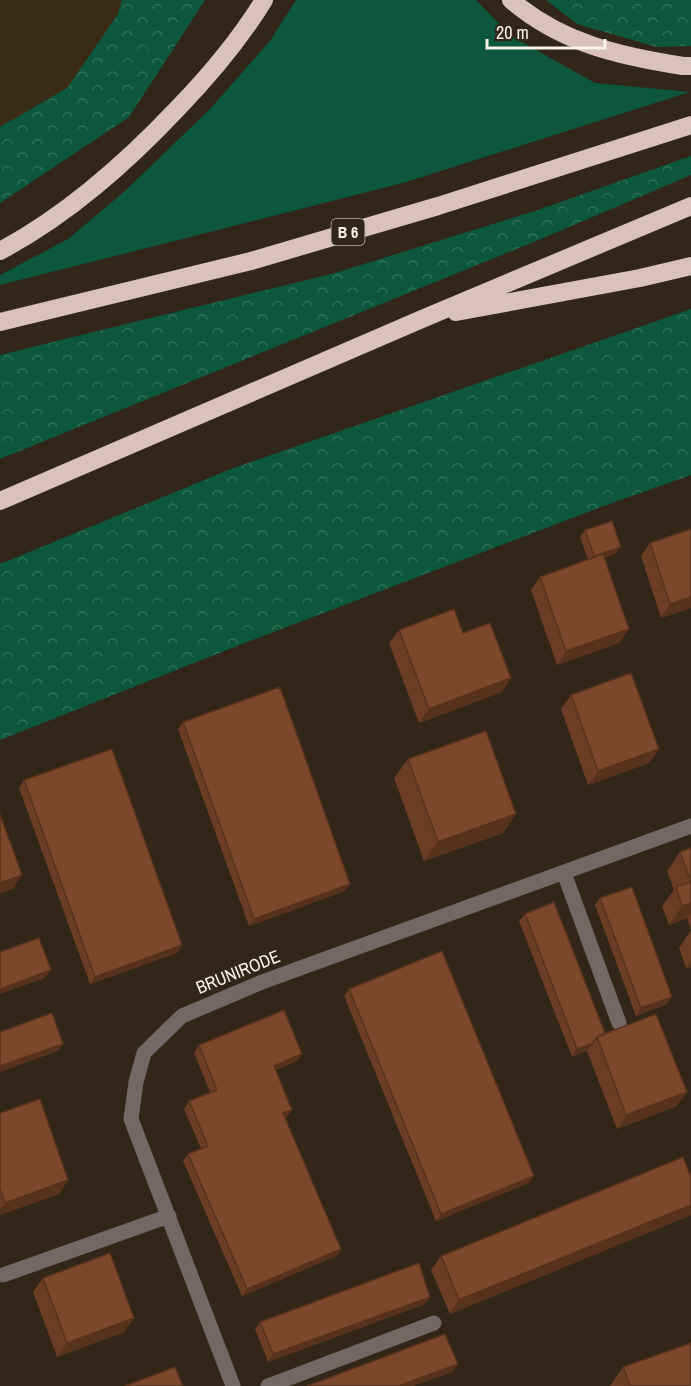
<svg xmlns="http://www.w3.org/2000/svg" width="691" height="1386" font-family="'Archivo Narrow',sans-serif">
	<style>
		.built { fill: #3a2b17 }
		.grass { fill: #0c573d }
		.forest { fill: url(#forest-crowns) }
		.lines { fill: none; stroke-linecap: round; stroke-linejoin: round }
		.minor { stroke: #726866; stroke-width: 15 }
		.highway { stroke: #d9c1bc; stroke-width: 18 }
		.wall { fill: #6b3d24 }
		.shaded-wall { fill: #57321d }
		.building { fill: #7c472a; stroke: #57321d; stroke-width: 1.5 }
		.labels { text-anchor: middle; stroke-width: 6; stroke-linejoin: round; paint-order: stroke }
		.shield { fill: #312618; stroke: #bdb5aa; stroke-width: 1.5 }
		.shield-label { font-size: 16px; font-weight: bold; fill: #f9f2e9 }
		.street-label { font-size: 18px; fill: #f9f2e9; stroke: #312618 }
	</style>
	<defs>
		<pattern id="forest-crowns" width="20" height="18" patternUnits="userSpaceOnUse" patternTransform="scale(1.5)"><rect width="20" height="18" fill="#0c573d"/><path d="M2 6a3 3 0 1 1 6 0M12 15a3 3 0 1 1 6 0" fill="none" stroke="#307059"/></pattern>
	</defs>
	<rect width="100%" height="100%" fill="#312618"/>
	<path class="built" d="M 0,0 L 148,0 L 135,61 L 0,157 Z"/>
	<path class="grass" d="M 296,0 L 476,0 L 511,36 L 595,83 L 690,92 L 403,183 L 0,285 L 0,275 L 68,239 L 125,191 L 210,109 L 270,41 Z"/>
	<path class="forest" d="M 122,0 L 205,0 L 129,117 L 0,203 L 0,127 L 67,88 L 118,14 Z
		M 546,0 L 691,0 L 691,46 L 657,47 L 577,24 Z
		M 691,156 L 691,175 L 541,239 L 0,459 L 0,355 L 335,273 L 535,211 Z
		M 691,309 L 691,475 L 601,507 L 242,644 L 0,740 L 0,564 L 231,469 Z"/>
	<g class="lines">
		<path class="minor" d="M 564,873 L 619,1023
			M 3,1275 L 169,1216
			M 233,1386 L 131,1119 L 136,1082 L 144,1053 L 182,1016 L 262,982 L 691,826
			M 268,1386 L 434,1323"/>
		<path class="highway" d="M 511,0 C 561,43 619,56 683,66 L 691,66
			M 0,251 C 68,215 126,163 178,108 C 210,75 240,39 264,0
			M 456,312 L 640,278 L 691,266
			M 0,322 L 251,261 L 438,206 L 691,125
			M 0,501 L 422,319 L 691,206"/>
	</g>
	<path class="wall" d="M 585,530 L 615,554 L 604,558 L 629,629 L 619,643 L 557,665 L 531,590 L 540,577 L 588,560 L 580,537 Z
		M 650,543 L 691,608 L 661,618 L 641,556 Z
		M 399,630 L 463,633 L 502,692 L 419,723 L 389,643 Z
		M 571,695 L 659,749 L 649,763 L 588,785 L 561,709 Z
		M 183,722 L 345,891 L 249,926 L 178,729 Z
		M 408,759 L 516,814 L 503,833 L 424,861 L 394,778 Z
		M 24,780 L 182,945 L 177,953 L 90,984 L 19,788 Z
		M 691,848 L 691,930 L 687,918 L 669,925 L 662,906 L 674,890 L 667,871 L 680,852 Z
		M 600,898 L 667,1004 L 636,1016 L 595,905 Z
		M 525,914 L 605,1033 L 677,1106 L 617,1129 L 587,1051 L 572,1057 L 519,921 Z
		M 691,930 L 691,967 L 686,968 L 679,948 Z
		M 349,989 L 529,1183 L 436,1221 L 344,996 Z
		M 199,1045 L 297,1061 L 276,1070 L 292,1110 L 287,1117 L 285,1118 L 341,1249 L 336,1256 L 242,1296 L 183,1161 L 188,1154 L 201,1149 L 184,1109 L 189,1101 L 210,1092 L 194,1053 Z
		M 0,1113 L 68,1180 L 59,1194 L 0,1215 Z
		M 691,1177 L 691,1215 L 450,1314 L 431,1270 L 441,1256 Z
		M 43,1278 L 134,1318 L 124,1332 L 57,1357 L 33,1292 Z
		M 425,1304 L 268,1362 L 255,1329 L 260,1322 Z
		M 623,1367 L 691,1386 L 610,1386 Z"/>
	<path class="shaded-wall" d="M 621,547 L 615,554 L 589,563 L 594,556 Z
		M 691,597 L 691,608 L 661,618 L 670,604 Z
		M 629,629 L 619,643 L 557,665 L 566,651 Z
		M 511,678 L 502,692 L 419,723 L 429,709 Z
		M 659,749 L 649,763 L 588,785 L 598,771 Z
		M 516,814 L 503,833 L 424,861 L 438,842 Z
		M 22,875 L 13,889 L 0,894 L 0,883 Z
		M 350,884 L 345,891 L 249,926 L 254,919 Z
		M 691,903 L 691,913 L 687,918 L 669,925 L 682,906 Z
		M 182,945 L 177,953 L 90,984 L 95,977 Z
		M 691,961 L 691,967 L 686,968 Z
		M 51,970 L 45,978 L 0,994 L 0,989 Z
		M 672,997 L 667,1004 L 636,1016 L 641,1008 Z
		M 63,1044 L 58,1051 L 0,1072 L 0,1066 Z
		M 592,1044 L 587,1051 L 572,1057 L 577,1049 Z
		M 302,1054 L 297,1061 L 269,1073 L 274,1066 Z
		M 687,1092 L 677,1106 L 617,1129 L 626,1115 Z
		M 292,1110 L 287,1117 L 277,1121 L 283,1113 Z
		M 534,1176 L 529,1183 L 436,1221 L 441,1214 Z
		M 68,1180 L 59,1194 L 0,1215 L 0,1209 L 5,1203 Z
		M 691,1205 L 691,1215 L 450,1314 L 459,1300 Z
		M 341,1249 L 336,1256 L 242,1296 L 247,1289 Z
		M 430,1297 L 425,1304 L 268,1362 L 273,1354 Z
		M 134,1318 L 124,1332 L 57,1357 L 67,1343 Z
		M 458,1364 L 452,1372 L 414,1386 L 399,1386 Z"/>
	<path class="building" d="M 612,521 L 621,547 L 594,556 L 585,530 Z
		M 691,529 L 691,597 L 670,604 L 650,543 Z
		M 603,554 L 629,629 L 566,651 L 540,577 Z
		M 454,609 L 463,633 L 490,623 L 511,678 L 429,709 L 399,630 Z
		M 631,673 L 659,749 L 598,771 L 571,695 Z
		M 280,687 L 350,884 L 254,919 L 183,722 Z
		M 486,731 L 516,814 L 438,842 L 408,759 Z
		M 112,749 L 182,945 L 95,977 L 24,780 Z
		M 0,814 L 22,875 L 0,883 Z
		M 691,848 L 691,903 L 682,906 L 676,887 L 691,882 L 680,852 Z
		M 632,887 L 672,997 L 641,1008 L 600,898 Z
		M 554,902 L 605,1033 L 597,1037 L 592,1044 L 577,1049 L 525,914 Z
		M 39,938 L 51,970 L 0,989 L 0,952 Z
		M 442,951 L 534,1176 L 441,1214 L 349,989 Z
		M 284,1010 L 302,1054 L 274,1066 L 292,1110 L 283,1113 L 341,1249 L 247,1289 L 188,1154 L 208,1146 L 189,1101 L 217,1090 L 199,1045 Z
		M 52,1013 L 63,1044 L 0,1066 L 0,1032 Z
		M 656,1014 L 687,1092 L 626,1115 L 597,1037 Z
		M 40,1099 L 68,1180 L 5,1203 L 0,1189 L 0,1113 Z
		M 683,1157 L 691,1177 L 691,1205 L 459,1300 L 441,1256 Z
		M 110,1253 L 134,1318 L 67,1343 L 43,1278 Z
		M 419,1263 L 430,1297 L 273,1354 L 260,1322 Z
		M 445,1334 L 458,1364 L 399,1386 L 307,1386 Z
		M 691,1343 L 691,1386 L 630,1386 L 623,1367 Z
		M 175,1367 L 183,1386 L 125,1386 Z"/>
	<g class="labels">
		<rect class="shield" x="331.5" y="219" width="33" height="26" rx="4.5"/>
		<g class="shield-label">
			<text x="348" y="238">B 6</text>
		</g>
		<g class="street-label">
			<text transform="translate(238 972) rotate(-22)" y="6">BRUNIRODE</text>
		</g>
	</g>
	<path d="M487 39v9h118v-9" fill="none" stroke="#f9f2e9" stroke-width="3"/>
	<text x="496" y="39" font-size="18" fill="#f9f2e9" stroke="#312618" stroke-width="4.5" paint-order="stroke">20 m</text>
</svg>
